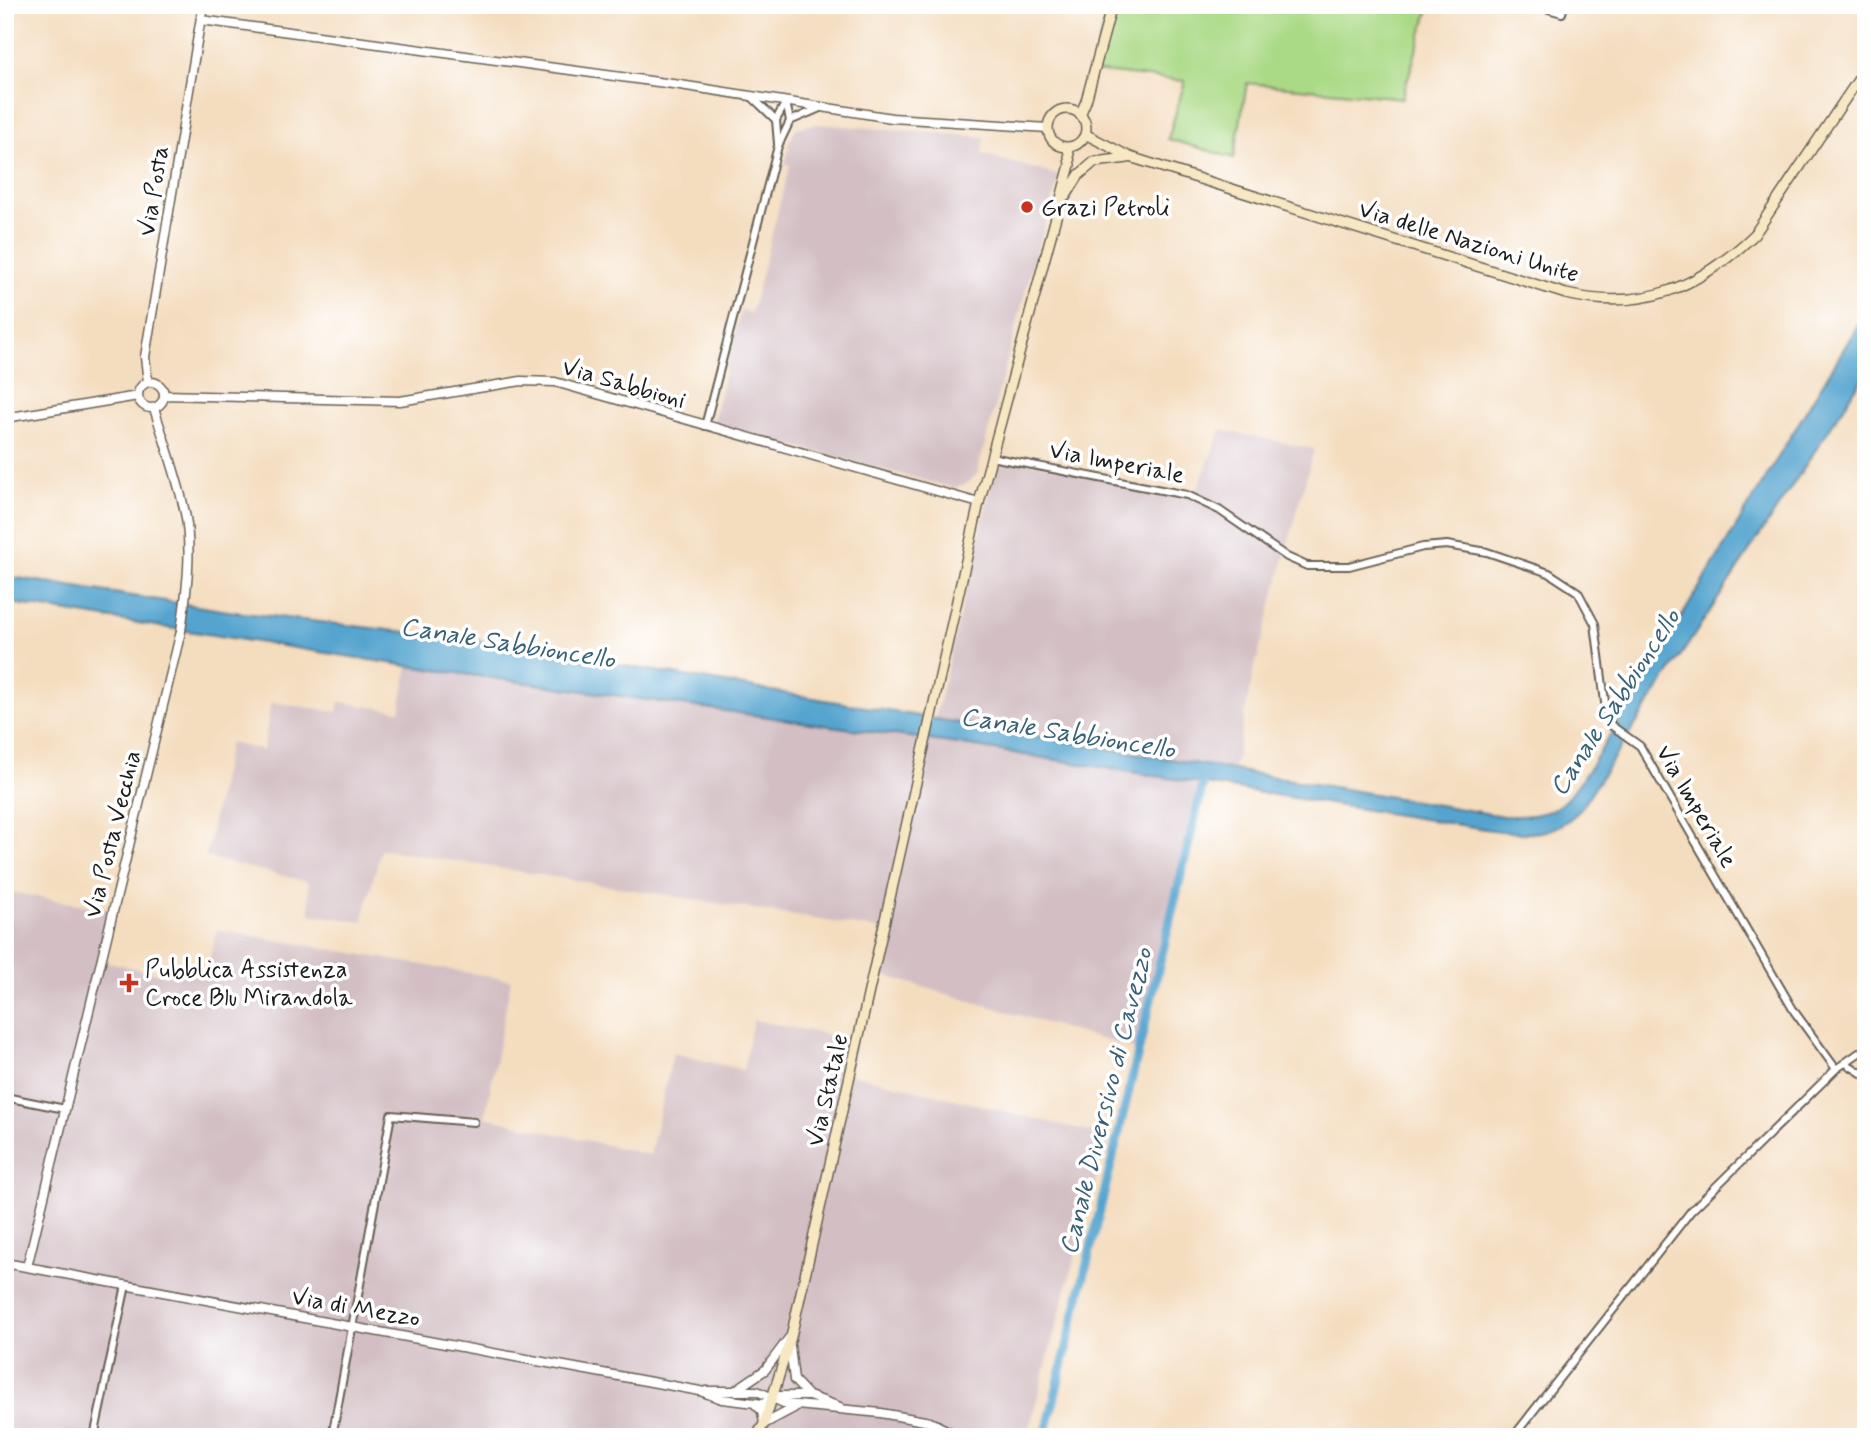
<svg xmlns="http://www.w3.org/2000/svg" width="1871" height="1442" font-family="Mynerve,sans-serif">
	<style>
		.industrial { fill: #d2bec3 }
		.green { fill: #abda87; stroke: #647b52; stroke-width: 2 }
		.water { fill: #55a4cf; stroke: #386076; stroke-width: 2 }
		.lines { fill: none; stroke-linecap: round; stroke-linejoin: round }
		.canal { stroke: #55a4cf; stroke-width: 9 }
		.minor-casing { stroke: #686055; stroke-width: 10 }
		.tertiary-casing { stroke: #686055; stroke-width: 11 }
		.secondary-casing { stroke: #686055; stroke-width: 12 }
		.minor { stroke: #fff; stroke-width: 6 }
		.tertiary { stroke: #fff; stroke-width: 8 }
		.secondary { stroke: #f7e8c3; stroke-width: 9 }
		.poi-dot { fill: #c8321e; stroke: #fff; stroke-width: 2.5 }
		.labels { text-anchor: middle; stroke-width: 7; stroke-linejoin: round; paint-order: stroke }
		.street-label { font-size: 24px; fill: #1c1c1c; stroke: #fff }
		.poi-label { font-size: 24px; fill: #1c1c1c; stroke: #fff; text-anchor: start }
		.water-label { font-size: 26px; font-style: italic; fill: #386076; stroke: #fff }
	</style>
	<rect width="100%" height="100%" fill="#fff"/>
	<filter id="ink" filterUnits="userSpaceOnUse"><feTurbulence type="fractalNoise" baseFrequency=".0143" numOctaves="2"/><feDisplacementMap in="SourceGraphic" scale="14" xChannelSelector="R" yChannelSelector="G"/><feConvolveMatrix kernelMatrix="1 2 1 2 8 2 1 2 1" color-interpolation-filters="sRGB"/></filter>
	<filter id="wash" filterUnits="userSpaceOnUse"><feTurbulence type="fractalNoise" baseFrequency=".00686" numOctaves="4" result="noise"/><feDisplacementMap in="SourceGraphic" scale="28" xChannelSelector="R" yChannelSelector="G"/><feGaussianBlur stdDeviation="1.57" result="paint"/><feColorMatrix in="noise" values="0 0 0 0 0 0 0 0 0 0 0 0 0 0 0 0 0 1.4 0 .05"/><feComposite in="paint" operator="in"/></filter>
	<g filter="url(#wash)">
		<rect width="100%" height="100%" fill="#f4ddbf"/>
		<path class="industrial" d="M 817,124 L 985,137 L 982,154 L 1060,176 L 1033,263 L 977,474 L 965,485 L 953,488 L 712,424 L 741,310 L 751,313 L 790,165 L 785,164 L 789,147 L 787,146 L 796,128 Z
			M 1221,430 L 1314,449 L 1253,674 L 1234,769 L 935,719 L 998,456 L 1194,497 Z
			M 408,666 L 951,743 L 1202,782 L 1141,1051 L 876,973 L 883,930 L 381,849 L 362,922 L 310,914 L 308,882 L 206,857 L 229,743 L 263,750 L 271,702 L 337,712 L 339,702 L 400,711 Z
			M 5,891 L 111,910 L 99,960 L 164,975 L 169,959 L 207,970 L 217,930 L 511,980 L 485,1117 L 650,1155 L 673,1053 L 743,1070 L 753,1020 L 856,1040 L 850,1074 L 1107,1136 L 1027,1437 L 5,1437 Z"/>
		<path class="green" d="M 1108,5 L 1430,5 L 1402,98 L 1247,83 L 1234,158 L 1168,139 L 1185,81 L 1092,71 Z"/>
		<path class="water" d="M 1866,312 L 1866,373 L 1579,811 C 1549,840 1524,834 1485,829 L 951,743 L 408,666 L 5,602 L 5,576 L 235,612 L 474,640 L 1503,816 C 1560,817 1562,807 1593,763 Z"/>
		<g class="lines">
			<path class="canal" d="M 1045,1437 L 1205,776"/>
		</g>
	</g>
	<g filter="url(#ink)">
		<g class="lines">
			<defs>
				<path id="minor" d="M 1535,5 L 1562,13 L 1564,5
					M 752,97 L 776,120
					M 790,121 L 820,108
					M 778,144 L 776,120 L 786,102
					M 705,426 L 778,146 L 790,121 L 786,102
					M 991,457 L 1187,495 L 1219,510 L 1287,557 L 1307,566 L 1349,566 L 1423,547 L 1447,545 L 1487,552 L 1549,573 L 1578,592 L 1595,624 L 1607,718 L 1612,726 L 1640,746 L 1794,1011 L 1836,1069
					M 1847,1064 L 1866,1076
					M 5,1097 L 65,1109
					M 94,1437 L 126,1285
					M 332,1437 L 391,1115 L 474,1122
					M 933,1437 L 937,1424
					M 1513,1437 L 1691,1211 L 1836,1069 L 1866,1048"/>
				<path id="tertiary" d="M 201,20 L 680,85 L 892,118 L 1048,128
					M138 395a13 13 0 1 1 26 0a13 13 0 1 1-26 0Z
					M 148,382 L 145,357 L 203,5
					M 164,395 L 400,401 L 521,381 L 555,382 L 979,503
					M 5,418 L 138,396
					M 5,1263 L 700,1391 L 722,1399 L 764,1404 L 771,1397
					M 27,1267 L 181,631 C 186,595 192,555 186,518 C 179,481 165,444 154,408
					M 790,1346 L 794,1380 L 809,1396
					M 737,1389 L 765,1370 L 789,1338
					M 706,1391 L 757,1391 L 786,1404 L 881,1413 L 930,1422 L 961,1437
					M 774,1396 L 809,1396 L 840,1407
					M 756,1405 L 762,1411 L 764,1424 L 794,1408"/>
				<path id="secondary" d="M1048 128a19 19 0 1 1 38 0a19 19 0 1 1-38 0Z
					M 1080,115 L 1086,101 L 1112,5
					M 1085,134 L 1130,157 L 1566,294 C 1643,312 1698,288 1754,235 L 1866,68
					M 1066,196 L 1079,175 L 1094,162 L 1128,158
					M 756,1437 L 764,1424 L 791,1337 L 979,503 L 1070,165 L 1068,147"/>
			</defs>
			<use href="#minor" class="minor-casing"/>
			<use href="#tertiary" class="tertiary-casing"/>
			<use href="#secondary" class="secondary-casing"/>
			<use href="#minor" class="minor"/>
			<use href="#tertiary" class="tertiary"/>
			<use href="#secondary" class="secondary"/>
		</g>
	</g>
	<g class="poi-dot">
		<circle cx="1027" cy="207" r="7"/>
		<path d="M125.5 972.5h7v7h7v7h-7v7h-7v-7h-7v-7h7z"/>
	</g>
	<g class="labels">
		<g class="street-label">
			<text transform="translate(153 191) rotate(-81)" y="8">Via Posta</text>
			<text transform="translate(1469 241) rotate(17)" y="8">Via delle Nazioni Unite</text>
			<text transform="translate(624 383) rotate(16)" y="8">Via Sabbioni</text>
			<text transform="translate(1117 462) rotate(11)" y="8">Via Imperiale</text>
			<text transform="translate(1697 806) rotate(60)" y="8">Via Imperiale</text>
			<text transform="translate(112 834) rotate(-76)" y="8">Via Posta Vecchia</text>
			<text transform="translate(827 1090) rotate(-77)" y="8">Via Statale</text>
			<text transform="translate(356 1307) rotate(10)" y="8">Via di Mezzo</text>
		</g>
		<g class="poi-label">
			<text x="1041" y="215">Grazi Petroli</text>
			<text x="145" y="977">Pubblica Assistenza<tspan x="145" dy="28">Croce Blu Mirandola</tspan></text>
		</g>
		<g class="water-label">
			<text transform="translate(508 642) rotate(9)" y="9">Canale Sabbioncello</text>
			<text transform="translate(1614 702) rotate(-57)" y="9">Canale Sabbioncello</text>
			<text transform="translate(1068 732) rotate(9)" y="9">Canale Sabbioncello</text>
			<text transform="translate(1105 1101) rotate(-76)" y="9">Canale Diversivo di Cavezzo</text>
		</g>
	</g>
	<rect width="1871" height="1442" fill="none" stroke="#fff" stroke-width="28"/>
</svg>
